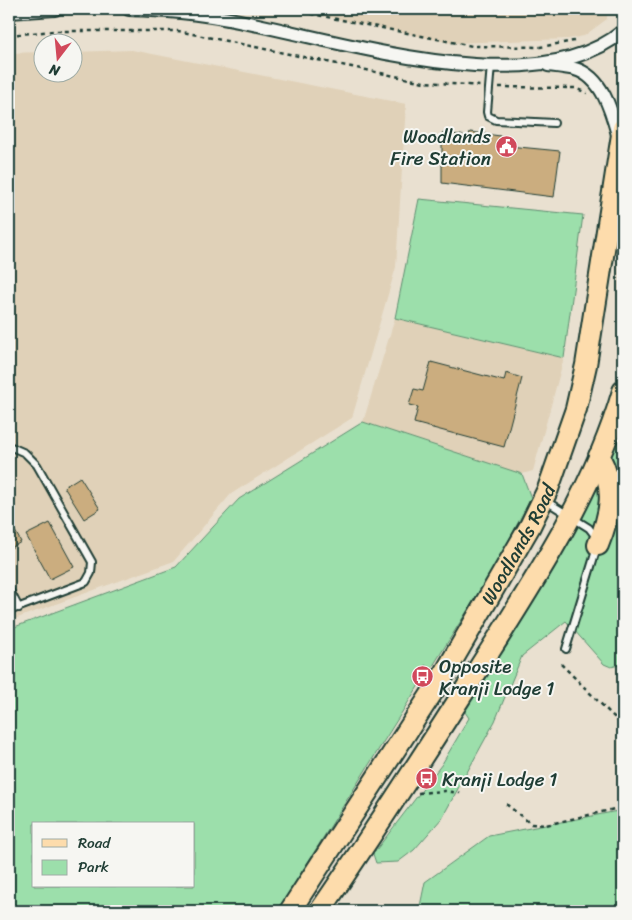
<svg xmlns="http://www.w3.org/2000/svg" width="632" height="920" font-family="Sriracha,sans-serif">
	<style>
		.built { fill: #e0d1b8 }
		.green { fill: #9cdfab; stroke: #5e8e70; fill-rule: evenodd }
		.building { fill: #cbad7f; stroke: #1f3d34 }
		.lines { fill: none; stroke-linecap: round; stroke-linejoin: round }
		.service-casing { stroke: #1f3d34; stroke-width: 10 }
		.minor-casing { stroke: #1f3d34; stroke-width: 16 }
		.primary-casing { stroke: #1f3d34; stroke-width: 24 }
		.path { stroke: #1f3d34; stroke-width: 2.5; stroke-dasharray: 4 4; stroke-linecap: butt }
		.service { stroke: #f6f6f2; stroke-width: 6 }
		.minor { stroke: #f6f6f2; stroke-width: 12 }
		.primary { stroke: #fddcac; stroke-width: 20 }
		.labels { text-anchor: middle; stroke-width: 4; stroke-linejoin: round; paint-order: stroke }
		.poi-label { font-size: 19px; fill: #1f3d34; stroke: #f6f6f2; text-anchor: start }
		.street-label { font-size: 19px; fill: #1f3d34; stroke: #f6f6f2 }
	</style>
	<rect width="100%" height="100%" fill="#e9e0d0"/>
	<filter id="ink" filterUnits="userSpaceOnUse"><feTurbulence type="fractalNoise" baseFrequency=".02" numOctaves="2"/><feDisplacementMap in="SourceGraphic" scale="10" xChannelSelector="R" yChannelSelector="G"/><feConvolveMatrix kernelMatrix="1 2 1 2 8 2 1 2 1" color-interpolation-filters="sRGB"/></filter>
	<g filter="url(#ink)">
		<path class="built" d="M 291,9 L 607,9 L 607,19 L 584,36 L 568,39 L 451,43 Z
			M 132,50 L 406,104 L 396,267 L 352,418 L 231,494 L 174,561 L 9,621 L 9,53 L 42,52 L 42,72 L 72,72 L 73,52 Z
			M 395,318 L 564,358 L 533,471 L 522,474 L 363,422 Z"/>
		<path class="green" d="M 419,199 L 583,215 L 564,358 L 395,318 Z
			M 363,422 L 522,474 L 531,498 L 497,563 L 431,669 L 425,665 L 415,682 L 419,685 L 281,905 L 276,911 L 9,911 L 9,629 L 176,567 L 239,499 ZM 34,824 L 194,824 L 194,886 L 34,886 Z
			M 611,438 L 623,445 L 623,664 L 611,667 L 604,664 L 566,621 L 522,656 L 495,721 L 442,818 L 414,850 L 398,862 L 376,863 L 373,854 L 442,764 L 469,718 L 463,709 Z
			M 623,810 L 623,911 L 419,911 L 425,882 L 489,836 Z"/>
		<path class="building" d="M 470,132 L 508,137 L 508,146 L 560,151 L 554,197 L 442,183 L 442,133 L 469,136 Z
			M 431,362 L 504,381 L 506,373 L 522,378 L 504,447 L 414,423 L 418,407 L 409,405 L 414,389 L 423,391 Z
			M 80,477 L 100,509 L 84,519 L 64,487 Z
			M 9,520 L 21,542 L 9,549 Z
			M 50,523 L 74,567 L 50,579 L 26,535 Z"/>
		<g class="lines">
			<defs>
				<path id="service" d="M 491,65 L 487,112 L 488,116 L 496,120 L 554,123
					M 9,446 L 25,453 L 37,465 L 92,562 L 91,573 L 86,582 L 9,611
					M 546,501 L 589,528 L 596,537
					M 9,589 L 19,608
					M 566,649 L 597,547"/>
				<path id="minor" d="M 129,9 C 161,10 192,12 223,18 C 329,36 533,108 623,31
					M 9,12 L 55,9
					M 548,65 C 556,66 566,67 575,69 C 603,77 612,113 619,138"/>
				<g id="primary">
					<path d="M 598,545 C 611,513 616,488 599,456"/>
					<path id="s1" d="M 290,911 L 445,673 L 530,526 L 548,489 L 576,409 L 586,365 L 623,128"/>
					<path d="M 320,911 C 375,831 427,750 479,668 C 535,580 594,491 623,391"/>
				</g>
			</defs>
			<use href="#service" class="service-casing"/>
			<use href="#minor" class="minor-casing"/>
			<use href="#primary" class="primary-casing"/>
			<path class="path" d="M 287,9 L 472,46 L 540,47 L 574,41
				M 9,35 L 54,31 L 178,31 L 424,82 L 481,86
				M 499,87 L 575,88 L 587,93
				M 561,664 L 623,726
				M 418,793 L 445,791 L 460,793
				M 506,804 L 531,824 L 546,825 L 623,807"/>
			<use href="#service" class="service"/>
			<use href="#minor" class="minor"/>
			<use href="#primary" class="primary"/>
		</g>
	</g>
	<defs>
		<symbol id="civic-disc" viewBox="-11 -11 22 22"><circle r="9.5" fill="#d1495b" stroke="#f6f6f2"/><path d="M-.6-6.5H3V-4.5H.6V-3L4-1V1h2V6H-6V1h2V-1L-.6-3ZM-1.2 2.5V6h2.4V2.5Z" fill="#fff"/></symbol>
		<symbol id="bus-disc" viewBox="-11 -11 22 22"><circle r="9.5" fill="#d1495b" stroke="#f6f6f2"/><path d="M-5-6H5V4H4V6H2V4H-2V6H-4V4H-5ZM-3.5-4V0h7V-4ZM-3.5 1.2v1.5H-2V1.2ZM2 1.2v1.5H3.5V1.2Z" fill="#fff"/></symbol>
	</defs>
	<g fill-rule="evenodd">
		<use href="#civic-disc" x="494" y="134" width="25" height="25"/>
		<use href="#bus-disc" x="410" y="664" width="25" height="25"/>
		<use href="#bus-disc" x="414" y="766" width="25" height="25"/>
	</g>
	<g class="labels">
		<g class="poi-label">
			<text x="491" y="143" text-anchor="end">Woodlands<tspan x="491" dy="22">Fire Station</tspan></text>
			<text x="439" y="673">Opposite<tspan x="439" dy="22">Kranji Lodge 1</tspan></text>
			<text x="442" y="786">Kranji Lodge 1</text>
		</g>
		<g class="street-label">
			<text dy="7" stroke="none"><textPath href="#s1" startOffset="432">Woodlands Road</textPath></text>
		</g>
	</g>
	<rect width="632" height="920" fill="none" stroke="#f6f6f2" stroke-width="30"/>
	<rect x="15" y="15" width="602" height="890" fill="none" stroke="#1f3d34" stroke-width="2" filter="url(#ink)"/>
	<rect x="32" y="822" width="162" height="65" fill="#f6f6f2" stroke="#a0aca6"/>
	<rect x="42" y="839" width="25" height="8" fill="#fddcac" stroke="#a0aca6"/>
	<text x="78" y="848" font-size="15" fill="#1f3d34">Road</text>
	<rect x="42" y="860" width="25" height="15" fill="#9cdfab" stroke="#a0aca6"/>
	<text x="78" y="872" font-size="15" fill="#1f3d34">Park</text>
	<g transform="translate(58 58) rotate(196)"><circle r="24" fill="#f6f6f2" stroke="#a0aca6"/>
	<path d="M0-4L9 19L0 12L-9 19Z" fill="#d1495b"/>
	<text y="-8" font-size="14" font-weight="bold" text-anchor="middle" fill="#1f3d34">N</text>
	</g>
</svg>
